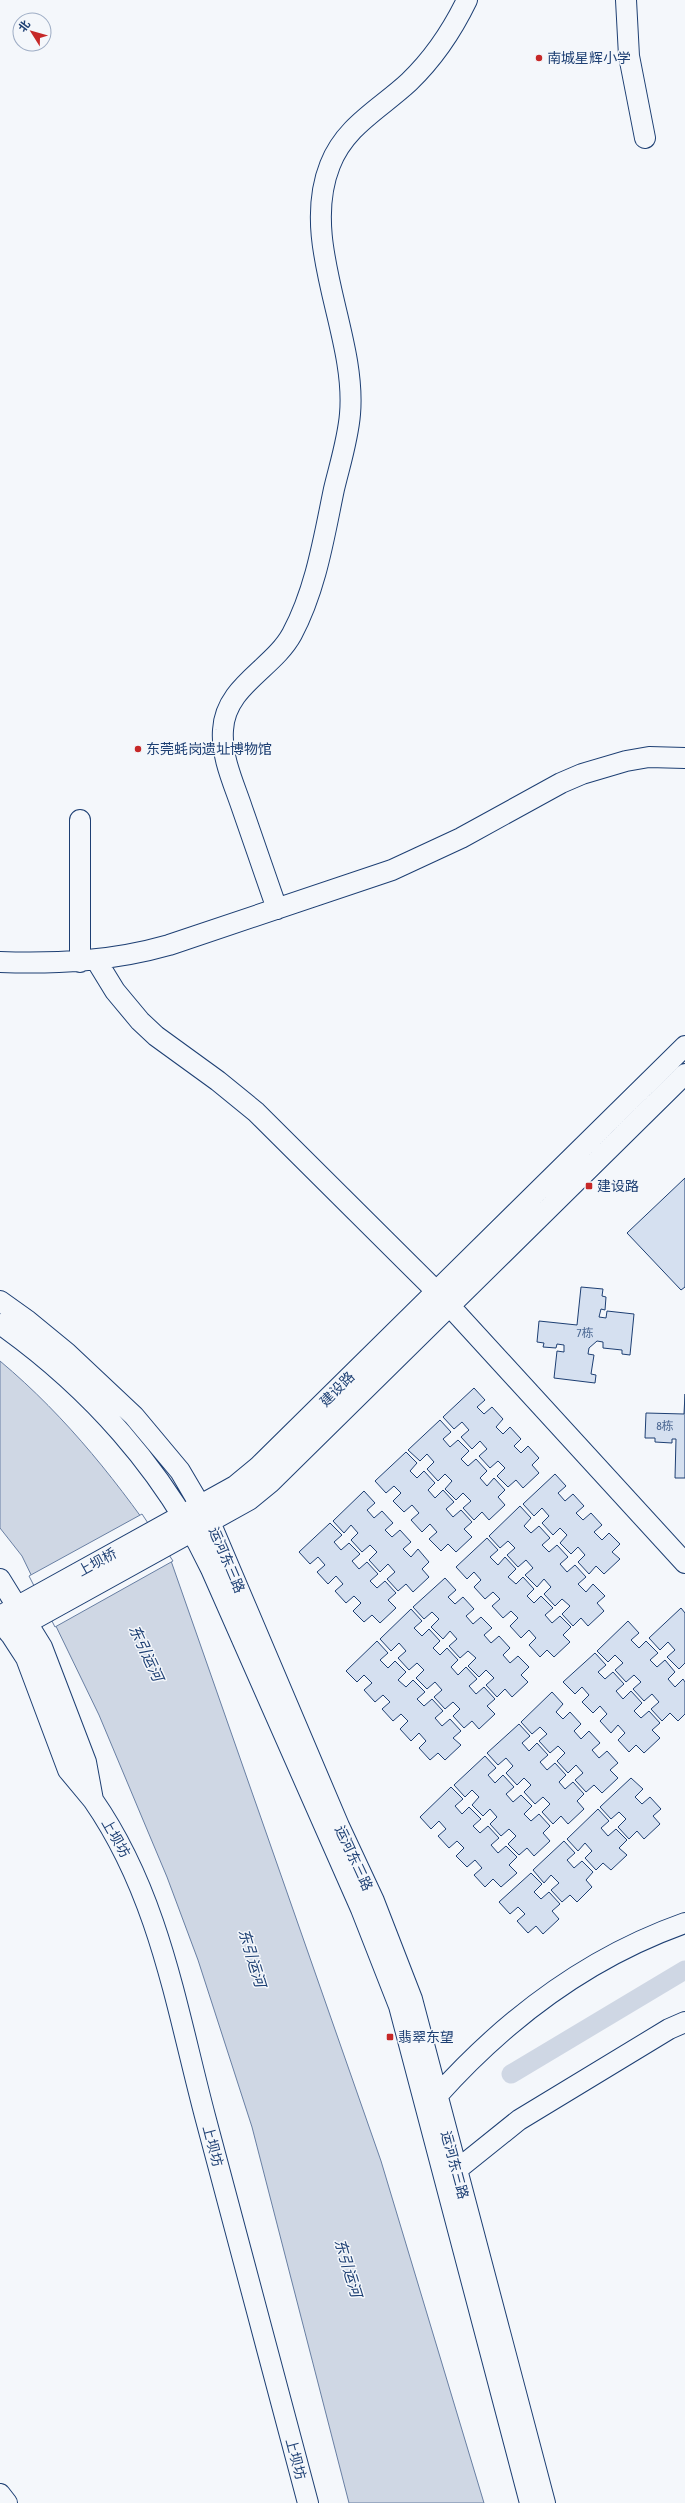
<svg xmlns="http://www.w3.org/2000/svg" width="685" height="2503" font-family="'Asap Condensed','Noto Sans SC',sans-serif">
	<style>
		.water { fill: #cfd7e4; stroke: #687fa3 }
		.pier { fill: #f4f7fb; stroke: #687fa3 }
		.lines { fill: none; stroke-linecap: round; stroke-linejoin: round }
		.canal { stroke: #cfd7e4; stroke-width: 19 }
		.building { fill: #d5e0f0; stroke: #1d3f73 }
		.minor-casing { stroke: #1d3f73; stroke-width: 22 }
		.minor { stroke: #f4f7fb; stroke-width: 20 }
		.poi-dot { fill: #c62828; stroke: #f4f7fb; stroke-width: 1.5 }
		.labels { text-anchor: middle; stroke-width: 3; stroke-linejoin: round; paint-order: stroke }
		.number-label { font-size: 12px; fill: #4b6792 }
		.poi-label { font-size: 14px; fill: #1d3f73; stroke: #f4f7fb; text-anchor: start }
		.street-label { font-size: 14px; fill: #1d3f73; stroke: #f4f7fb }
		.water-label { font-size: 15px; font-style: italic; fill: #1d3f73; stroke: #f4f7fb }
	</style>
	<rect width="100%" height="100%" fill="#f4f7fb"/>
	<path class="water" d="M 0,1361 C 68,1418 120,1485 170,1558 L 381,2161 L 484,2503 L 349,2503 L 252,2127 L 198,1960 L 167,1877 L 99,1715 L 22,1556 L 0,1528 Z"/>
	<path class="pier" d="M 142,1514 L 173,1561 L 55,1627 L 29,1576 Z"/>
	<g class="lines">
		<path class="canal" d="M 511,2074 L 685,1970"/>
	</g>
	<path class="building" d="M 685,1178 L 685,1287 L 681,1290 L 627,1233 Z
		M 581,1287 L 603,1289 L 602,1296 L 606,1297 L 605,1310 L 601,1309 L 599,1317 L 606,1318 L 607,1311 L 634,1314 L 630,1355 L 622,1354 L 622,1350 L 603,1348 L 603,1342 L 597,1341 L 589,1348 L 588,1354 L 594,1355 L 591,1374 L 596,1375 L 595,1383 L 554,1378 L 557,1351 L 564,1352 L 564,1345 L 557,1344 L 556,1348 L 543,1347 L 544,1343 L 537,1342 L 539,1321 L 577,1325 Z
		M 474,1388 L 485,1400 L 477,1407 L 484,1414 L 492,1407 L 503,1419 L 496,1427 L 503,1434 L 510,1427 L 521,1439 L 514,1446 L 521,1453 L 528,1446 L 539,1458 L 532,1465 L 539,1473 L 523,1488 L 516,1480 L 508,1487 L 497,1476 L 505,1468 L 498,1461 L 490,1468 L 479,1456 L 487,1449 L 480,1441 L 472,1449 L 461,1437 L 469,1430 L 462,1422 L 454,1429 L 443,1417 Z
		M 685,1394 L 685,1478 L 675,1478 L 676,1439 L 672,1439 L 672,1443 L 655,1442 L 655,1438 L 645,1438 L 646,1413 L 684,1414 Z
		M 440,1420 L 451,1432 L 443,1439 L 450,1447 L 458,1440 L 469,1451 L 461,1459 L 468,1466 L 476,1459 L 487,1471 L 480,1478 L 487,1486 L 494,1478 L 505,1490 L 498,1497 L 505,1505 L 489,1520 L 482,1512 L 474,1520 L 463,1508 L 471,1501 L 463,1493 L 456,1500 L 445,1489 L 452,1481 L 445,1474 L 438,1481 L 427,1469 L 434,1462 L 427,1454 L 420,1461 L 408,1450 Z
		M 406,1452 L 417,1463 L 410,1471 L 417,1478 L 424,1471 L 435,1483 L 428,1490 L 435,1498 L 443,1490 L 454,1502 L 446,1509 L 453,1517 L 461,1510 L 472,1522 L 464,1529 L 472,1537 L 456,1552 L 448,1544 L 441,1551 L 429,1539 L 437,1532 L 430,1524 L 422,1532 L 411,1520 L 419,1513 L 412,1505 L 404,1512 L 393,1501 L 401,1493 L 394,1486 L 386,1493 L 375,1481 Z
		M 555,1474 L 566,1486 L 558,1493 L 565,1501 L 573,1494 L 584,1506 L 576,1513 L 583,1520 L 591,1513 L 602,1525 L 594,1532 L 602,1540 L 609,1533 L 620,1544 L 612,1552 L 620,1559 L 604,1574 L 596,1566 L 589,1574 L 578,1562 L 585,1555 L 578,1547 L 571,1554 L 560,1543 L 567,1535 L 560,1528 L 553,1535 L 542,1523 L 549,1516 L 542,1508 L 534,1516 L 523,1504 Z
		M 364,1491 L 375,1503 L 367,1510 L 374,1518 L 382,1511 L 393,1523 L 385,1530 L 392,1537 L 400,1530 L 411,1542 L 403,1549 L 411,1557 L 418,1549 L 429,1562 L 422,1569 L 429,1577 L 413,1592 L 406,1584 L 398,1591 L 387,1579 L 395,1572 L 388,1564 L 380,1572 L 369,1560 L 377,1552 L 370,1545 L 362,1552 L 351,1540 L 358,1533 L 351,1525 L 344,1533 L 333,1521 Z
		M 520,1506 L 531,1518 L 524,1526 L 531,1533 L 539,1526 L 550,1538 L 542,1545 L 549,1552 L 557,1545 L 568,1557 L 560,1564 L 567,1572 L 575,1565 L 586,1577 L 578,1584 L 586,1592 L 593,1584 L 605,1596 L 597,1603 L 604,1611 L 588,1626 L 581,1618 L 573,1626 L 562,1614 L 570,1606 L 562,1599 L 555,1606 L 544,1594 L 551,1587 L 544,1579 L 537,1587 L 525,1575 L 533,1568 L 526,1560 L 518,1567 L 507,1555 L 515,1548 L 508,1541 L 500,1548 L 489,1536 Z
		M 330,1523 L 342,1535 L 334,1542 L 341,1550 L 349,1543 L 360,1554 L 352,1561 L 359,1569 L 367,1562 L 378,1574 L 370,1581 L 377,1588 L 385,1581 L 396,1593 L 388,1600 L 396,1608 L 380,1623 L 372,1615 L 364,1622 L 353,1611 L 361,1603 L 354,1596 L 346,1603 L 335,1591 L 343,1584 L 336,1576 L 328,1584 L 317,1572 L 325,1565 L 318,1557 L 310,1564 L 299,1552 Z
		M 487,1538 L 498,1550 L 490,1557 L 498,1565 L 505,1557 L 516,1569 L 508,1577 L 516,1584 L 523,1577 L 534,1589 L 527,1596 L 534,1603 L 541,1596 L 553,1608 L 545,1615 L 552,1623 L 560,1616 L 571,1627 L 563,1635 L 570,1642 L 554,1657 L 547,1650 L 540,1657 L 529,1645 L 536,1638 L 529,1630 L 521,1638 L 510,1626 L 518,1618 L 511,1611 L 503,1618 L 492,1606 L 500,1599 L 493,1592 L 485,1599 L 474,1587 L 481,1580 L 474,1572 L 467,1579 L 456,1567 Z
		M 445,1578 L 456,1590 L 448,1597 L 455,1604 L 463,1597 L 474,1609 L 466,1616 L 473,1624 L 481,1617 L 492,1628 L 484,1635 L 491,1643 L 499,1636 L 510,1648 L 503,1655 L 510,1663 L 518,1656 L 529,1667 L 521,1675 L 528,1682 L 512,1697 L 505,1689 L 497,1697 L 486,1685 L 494,1678 L 486,1670 L 479,1677 L 468,1666 L 476,1658 L 468,1651 L 460,1658 L 449,1646 L 457,1639 L 450,1631 L 443,1639 L 431,1627 L 439,1619 L 432,1612 L 424,1619 L 413,1607 Z
		M 681,1608 L 685,1613 L 685,1663 L 679,1669 L 667,1657 L 675,1650 L 668,1642 L 660,1650 L 649,1638 Z
		M 411,1609 L 422,1621 L 414,1628 L 422,1636 L 429,1629 L 440,1641 L 433,1648 L 440,1655 L 447,1648 L 458,1660 L 451,1667 L 458,1675 L 466,1667 L 477,1679 L 469,1686 L 476,1694 L 484,1687 L 495,1699 L 487,1706 L 495,1714 L 479,1729 L 472,1721 L 464,1728 L 453,1716 L 460,1709 L 453,1702 L 445,1709 L 434,1697 L 442,1690 L 435,1682 L 427,1689 L 416,1678 L 424,1670 L 417,1663 L 409,1670 L 398,1658 L 406,1651 L 399,1643 L 391,1651 L 380,1639 Z
		M 628,1621 L 639,1633 L 631,1640 L 639,1648 L 646,1641 L 658,1653 L 650,1660 L 657,1667 L 665,1660 L 675,1672 L 668,1679 L 675,1687 L 683,1679 L 685,1682 L 685,1714 L 678,1721 L 670,1713 L 662,1721 L 651,1709 L 659,1702 L 652,1694 L 644,1701 L 633,1689 L 641,1682 L 634,1675 L 626,1682 L 615,1670 L 623,1663 L 615,1655 L 608,1662 L 597,1651 Z
		M 377,1641 L 388,1653 L 380,1660 L 388,1668 L 395,1661 L 406,1672 L 398,1680 L 406,1687 L 413,1680 L 425,1692 L 417,1699 L 424,1706 L 432,1699 L 443,1711 L 435,1718 L 442,1726 L 450,1719 L 461,1731 L 453,1738 L 461,1745 L 445,1760 L 438,1753 L 430,1760 L 419,1748 L 426,1741 L 419,1733 L 411,1741 L 400,1729 L 408,1721 L 401,1714 L 393,1721 L 382,1709 L 390,1702 L 383,1695 L 375,1702 L 364,1690 L 372,1683 L 364,1675 L 357,1682 L 346,1671 Z
		M 595,1653 L 606,1665 L 598,1672 L 605,1679 L 613,1672 L 624,1684 L 616,1691 L 623,1699 L 631,1691 L 642,1703 L 634,1711 L 641,1718 L 649,1711 L 660,1723 L 652,1730 L 660,1738 L 644,1753 L 636,1745 L 629,1752 L 618,1740 L 625,1733 L 618,1725 L 611,1733 L 600,1721 L 607,1714 L 600,1706 L 593,1713 L 582,1702 L 589,1695 L 582,1687 L 575,1694 L 563,1682 Z
		M 552,1692 L 563,1704 L 556,1712 L 563,1719 L 570,1712 L 581,1724 L 574,1731 L 581,1739 L 589,1731 L 600,1743 L 592,1750 L 599,1758 L 607,1751 L 618,1763 L 610,1770 L 618,1778 L 602,1793 L 594,1785 L 586,1792 L 575,1780 L 583,1773 L 576,1765 L 568,1773 L 557,1761 L 565,1753 L 558,1746 L 550,1753 L 539,1741 L 547,1734 L 540,1727 L 532,1734 L 521,1722 Z
		M 519,1724 L 530,1736 L 522,1743 L 529,1751 L 537,1743 L 548,1755 L 540,1762 L 547,1770 L 555,1763 L 566,1775 L 559,1782 L 565,1789 L 573,1782 L 584,1794 L 577,1801 L 584,1809 L 568,1824 L 561,1816 L 553,1824 L 542,1812 L 550,1804 L 543,1797 L 535,1804 L 524,1792 L 531,1785 L 524,1778 L 517,1785 L 506,1773 L 513,1766 L 506,1758 L 498,1765 L 487,1753 Z
		M 485,1756 L 496,1768 L 488,1775 L 495,1783 L 503,1775 L 514,1787 L 506,1794 L 513,1802 L 521,1795 L 532,1806 L 524,1814 L 531,1821 L 539,1814 L 550,1826 L 543,1833 L 550,1841 L 534,1856 L 527,1848 L 519,1855 L 508,1844 L 516,1836 L 509,1829 L 501,1836 L 490,1824 L 497,1817 L 490,1809 L 483,1816 L 472,1805 L 479,1797 L 472,1790 L 465,1797 L 454,1785 Z
		M 631,1778 L 643,1789 L 635,1797 L 642,1804 L 650,1797 L 661,1809 L 653,1816 L 660,1824 L 644,1839 L 637,1831 L 629,1839 L 618,1827 L 626,1819 L 619,1812 L 611,1819 L 600,1807 Z
		M 451,1787 L 463,1799 L 455,1806 L 462,1814 L 469,1807 L 481,1819 L 473,1826 L 480,1833 L 488,1826 L 499,1838 L 491,1845 L 498,1853 L 506,1846 L 517,1857 L 509,1865 L 517,1873 L 501,1887 L 493,1879 L 485,1887 L 474,1875 L 482,1868 L 475,1860 L 467,1867 L 456,1856 L 464,1848 L 457,1841 L 449,1848 L 438,1836 L 446,1829 L 439,1821 L 431,1829 L 420,1817 Z
		M 598,1809 L 609,1821 L 601,1828 L 608,1836 L 616,1829 L 627,1840 L 619,1848 L 627,1855 L 611,1870 L 603,1863 L 596,1870 L 585,1858 L 592,1851 L 585,1843 L 578,1851 L 567,1839 Z
		M 564,1841 L 575,1853 L 567,1860 L 574,1868 L 582,1861 L 593,1872 L 586,1880 L 592,1887 L 577,1902 L 570,1895 L 562,1902 L 551,1890 L 559,1883 L 551,1875 L 544,1883 L 533,1870 Z
		M 531,1873 L 542,1884 L 534,1892 L 541,1899 L 549,1892 L 560,1904 L 552,1911 L 559,1919 L 543,1934 L 536,1926 L 528,1933 L 517,1921 L 525,1914 L 518,1907 L 510,1914 L 499,1902 Z"/>
	<g class="lines">
		<defs>
			<path id="minor" d="M 626,0 L 629,56 L 645,138
				M 80,820 L 80,962
				M 277,909 C 265,875 254,842 242,808 C 234,784 221,757 223,730 C 225,686 273,669 292,634 C 316,589 324,537 334,489 C 340,464 348,439 350,414 C 357,334 299,243 330,165 C 345,126 380,109 409,82 C 434,58 452,31 467,0
				M 96,960 L 115,991 L 140,1021 L 156,1036 L 218,1081 L 256,1112 L 436,1291 L 685,1563
				M 0,962 C 58,964 113,961 169,945 L 392,870 L 461,838 L 561,783 L 582,774 L 626,761 L 649,757 L 685,758
				M 0,1301 L 28,1321 L 67,1353 L 134,1416 L 180,1471 L 210,1522 L 339,1826 L 374,1901 L 412,1999 L 545,2503
				M 0,1324 C 89,1387 164,1470 211,1569 L 361,1909 L 399,2006 L 530,2503
				M 0,1579 L 42,1647 L 86,1762 L 93,1800 L 68,1770 L 26,1658 L 2,1621
				M 0,1616 L 235,1486 L 258,1467 L 685,1046
				M 9,1633 L 249,1500 L 271,1482 L 685,1074
				M 93,1800 C 159,1895 176,2006 205,2116 C 239,2245 274,2374 308,2503
				M 437,2096 C 506,2019 586,1958 685,1923
				M 448,2177 L 519,2120 L 669,2029 L 685,2022
				M 0,2494 L 7,2503"/>
		</defs>
		<use href="#minor" class="minor-casing"/>
		<use href="#minor" class="minor"/>
	</g>
	<g class="poi-dot">
		<circle cx="539" cy="58" r="4"/>
		<circle cx="138" cy="749" r="4"/>
		<rect x="585" y="1182" width="8" height="8" rx="2"/>
		<rect x="386" y="2033" width="8" height="8" rx="2"/>
	</g>
	<g class="labels">
		<g class="number-label">
			<text x="585" y="1337">7栋</text>
			<text x="665" y="1430">8栋</text>
		</g>
		<g class="poi-label">
			<text x="547" y="63">南城星辉小学</text>
			<text x="146" y="754">东莞蚝岗遗址博物馆</text>
			<text x="597" y="1191">建设路</text>
			<text x="398" y="2042">翡翠东望</text>
		</g>
		<g class="street-label">
			<text transform="translate(337 1389) rotate(-45)" y="5">建设路</text>
			<text transform="translate(227 1560) rotate(67)" y="5">运河东三路</text>
			<text transform="translate(97 1562) rotate(-29)" y="5">上坝桥</text>
			<text transform="translate(116 1838) rotate(60)" y="5">上坝坊</text>
			<text transform="translate(354 1858) rotate(65)" y="5">运河东三路</text>
			<text transform="translate(213 2146) rotate(75)" y="5">上坝坊</text>
			<text transform="translate(455 2165) rotate(75)" y="5">运河东三路</text>
			<text transform="translate(296 2459) rotate(75)" y="5">上坝坊</text>
		</g>
		<g class="water-label">
			<text transform="translate(146 1653) rotate(65)" y="5">东引运河</text>
			<text transform="translate(252 1958) rotate(73)" y="5">东引运河</text>
			<text transform="translate(348 2268) rotate(73)" y="5">东引运河</text>
		</g>
	</g>
	<g transform="translate(32 32) rotate(307)"><circle r="19" fill="#f4f7fb" stroke="#9eadc5"/>
	<path d="M0-3L7 15L0 10L-7 15Z" fill="#c62828"/>
	<text y="-6" font-size="11" font-weight="bold" text-anchor="middle" fill="#1d3f73">北</text>
	</g>
</svg>
